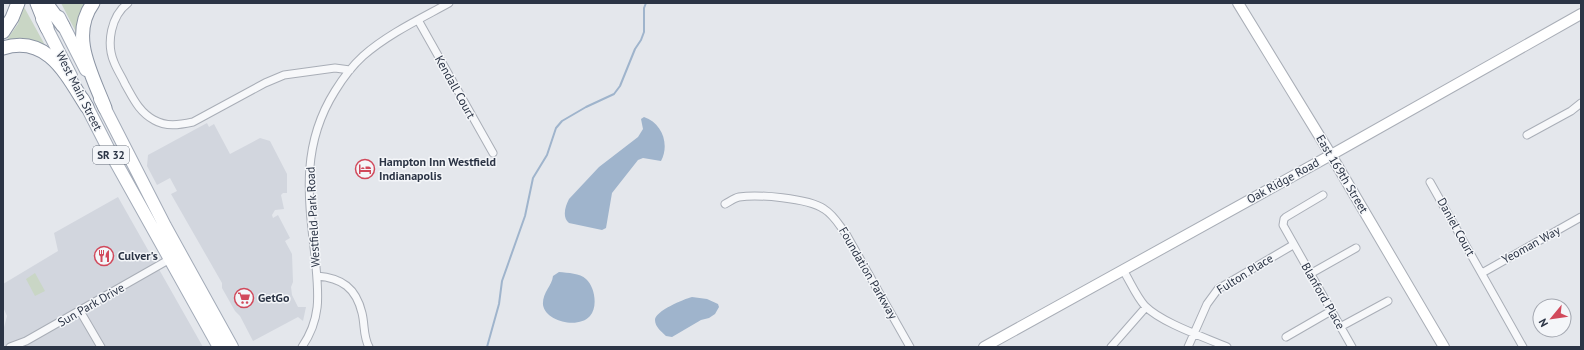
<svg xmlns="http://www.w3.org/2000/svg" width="1584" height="350" font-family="'PT Sans',sans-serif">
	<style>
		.built { fill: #d2d6de }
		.green { fill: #c9d6c5 }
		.water { fill: #9fb4cc }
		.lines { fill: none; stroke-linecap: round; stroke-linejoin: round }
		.stream { stroke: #9fb4cc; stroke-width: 2 }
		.street-casing { stroke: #a9aeb7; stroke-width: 9 }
		.secondary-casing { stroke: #a9aeb7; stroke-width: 12 }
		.primary-casing { stroke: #a3abb8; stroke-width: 14 }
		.highway-casing { stroke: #8b94a3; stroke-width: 15 }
		.street { stroke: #f7f8fa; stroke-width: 7 }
		.secondary { stroke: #fff; stroke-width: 10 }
		.primary { stroke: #fff; stroke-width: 12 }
		.highway { stroke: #fff; stroke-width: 13 }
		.labels { text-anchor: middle; stroke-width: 3; stroke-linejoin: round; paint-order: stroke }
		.shield { fill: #f4f6f9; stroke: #676e7b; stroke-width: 1 }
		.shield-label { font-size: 11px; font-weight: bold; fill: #2b3445 }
		.street-label { font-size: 12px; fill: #2b3445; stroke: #f4f6f9 }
		.poi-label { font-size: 12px; font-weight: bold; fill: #2b3445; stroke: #f4f6f9; text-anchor: start }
	</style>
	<rect width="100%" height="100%" fill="#e4e7ec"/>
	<path class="built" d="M 207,123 L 209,127 L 214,124 L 230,154 L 260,138 L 270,141 L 287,174 L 287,193 L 283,193 L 281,195 L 284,209 L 275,210 L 272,215 L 273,218 L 278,215 L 290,238 L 285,241 L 292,254 L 293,282 L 291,287 L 292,295 L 298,307 L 306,307 L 303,321 L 298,317 L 253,341 L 240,316 L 235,311 L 222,288 L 222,283 L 171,194 L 177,191 L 170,178 L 157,185 L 147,166 L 148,155 Z
		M 118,197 L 203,347 L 3,347 L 3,331 L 7,316 L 3,307 L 3,284 L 58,251 L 54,233 Z"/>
	<path class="green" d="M 61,3 L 88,3 L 77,34 Z
		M 23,6 L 24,7 L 46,47 L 5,42 L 18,24 Z
		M 35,273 L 45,291 L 35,296 L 26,279 Z"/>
	<path class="water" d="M 644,117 C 662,123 670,144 661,161 L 643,158 L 638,160 L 612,193 L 606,228 L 602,230 L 569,223 C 562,217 565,207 569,199 L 599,167 L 638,137 L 643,129 L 641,119 Z
		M 559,272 C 568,273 580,273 586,279 C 595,287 598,307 590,316 C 579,329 546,322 543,305 C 542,293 552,286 553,276 Z
		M 692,297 L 707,299 L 718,304 L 719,307 L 715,314 L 709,318 L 701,320 L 672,337 L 666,336 C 662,332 655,327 655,320 C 655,311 684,299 692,297 Z"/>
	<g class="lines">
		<path class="stream" d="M 487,347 L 499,304 L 502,281 L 525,216 L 533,178 L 547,155 L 556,128 L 562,121 L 586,107 L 614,94 L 620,86 L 635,49 L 641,40 L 644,32 L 644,8 L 646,3"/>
		<defs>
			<path id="street" d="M 128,3 C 111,16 106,43 114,62 C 117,70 122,77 125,84 C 133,98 139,112 154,120 C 166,127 179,125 193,122 L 265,83 L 284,75 L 335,68 L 350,70
				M 418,20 L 493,153
				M 1527,135 L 1571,111 L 1581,103
				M 1430,182 L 1523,347
				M 1323,195 L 1286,217 L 1284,219 L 1283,225 L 1352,347
				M 725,204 C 729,202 734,198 739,197 C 757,194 808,198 824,209 C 834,215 839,225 846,234 L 910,347
				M 1123,270 C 1130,281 1136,296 1145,306 C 1162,323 1204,337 1227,347
				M 1482,273 L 1581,217
				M 1310,274 L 1356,248
				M 317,276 C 342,278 356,288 362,313 C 365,325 363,336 369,347
				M 80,311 L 101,347
				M 1340,327 L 1388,301
				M 1286,337 L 1331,311
				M 10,347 L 26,341 L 170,259
				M 302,347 C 323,316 318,291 315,256 C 308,196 301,145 335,91 C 343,78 352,66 363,56 C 388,34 420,19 449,3
				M 1111,347 L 1146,307
				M 1188,347 L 1207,304 L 1218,289 L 1293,245"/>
			<path id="secondary" d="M 1238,3 L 1331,155 L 1444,347
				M 984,347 L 1331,155 L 1581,14"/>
			<path id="primary" d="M 59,17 L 86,70
				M 42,19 L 71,76
				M 83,99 L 109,150 L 219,347
				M 100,99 L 165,226 L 232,347"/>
			<path id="highway" d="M 37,3 L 47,28
				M 46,3 L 63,26
				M 93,3 C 69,36 92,74 105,108
				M 3,32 L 12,18 L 18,3
				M 3,48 C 48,34 67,76 87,107"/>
		</defs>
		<use href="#street" class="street-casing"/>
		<use href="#secondary" class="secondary-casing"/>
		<use href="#primary" class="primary-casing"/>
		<use href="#highway" class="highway-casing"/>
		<use href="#street" class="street"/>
		<use href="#secondary" class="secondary"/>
		<use href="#primary" class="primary"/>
		<use href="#highway" class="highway"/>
	</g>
	<defs>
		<symbol id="hotel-ring" viewBox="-11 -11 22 22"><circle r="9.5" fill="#f4f6f9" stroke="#d1495b" stroke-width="1.5"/><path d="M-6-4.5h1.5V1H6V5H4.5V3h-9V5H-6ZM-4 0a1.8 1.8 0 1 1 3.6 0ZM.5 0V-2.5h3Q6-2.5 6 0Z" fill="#d1495b"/></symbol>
		<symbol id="restaurant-ring" viewBox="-11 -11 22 22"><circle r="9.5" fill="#f4f6f9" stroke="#d1495b" stroke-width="1.5"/><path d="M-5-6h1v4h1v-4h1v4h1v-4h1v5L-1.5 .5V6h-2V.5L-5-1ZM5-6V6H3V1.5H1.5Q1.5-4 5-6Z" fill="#d1495b"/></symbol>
		<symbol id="supermarket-ring" viewBox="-11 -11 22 22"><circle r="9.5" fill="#f4f6f9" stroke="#d1495b" stroke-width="1.5"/><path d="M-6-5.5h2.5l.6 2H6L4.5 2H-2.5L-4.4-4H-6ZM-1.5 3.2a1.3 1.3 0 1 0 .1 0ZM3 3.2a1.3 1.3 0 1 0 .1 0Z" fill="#d1495b"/></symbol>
	</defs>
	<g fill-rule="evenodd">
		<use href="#hotel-ring" x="354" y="158" width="22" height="22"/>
		<use href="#restaurant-ring" x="93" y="245" width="22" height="22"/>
		<use href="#supermarket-ring" x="233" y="287" width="22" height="22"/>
	</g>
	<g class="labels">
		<rect class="shield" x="93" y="146" width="36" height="18" rx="3"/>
		<g class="shield-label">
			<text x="111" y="159">SR 32</text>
		</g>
		<g class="street-label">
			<text transform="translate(455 87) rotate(61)" y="4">Kendall Court</text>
			<text transform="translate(79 91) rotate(63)" y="4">West Main Street</text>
			<text transform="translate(1342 174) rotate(59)" y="4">East 169th Street</text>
			<text transform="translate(1283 181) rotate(-29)" y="4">Oak Ridge Road</text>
			<text transform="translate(313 217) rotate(-93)" y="4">Westfield Park Road</text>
			<text transform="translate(1456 227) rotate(61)" y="4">Daniel Court</text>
			<text transform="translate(1531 245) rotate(-29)" y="4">Yeoman Way</text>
			<text transform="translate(868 273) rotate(60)" y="4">Foundation Parkway</text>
			<text transform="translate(1245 274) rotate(-32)" y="4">Fulton Place</text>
			<text transform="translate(1323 296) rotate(60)" y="4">Blanford Place</text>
			<text transform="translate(91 305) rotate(-30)" y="4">Sun Park Drive</text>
		</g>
		<g class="poi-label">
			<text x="379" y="166">Hampton Inn Westfield<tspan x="379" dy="14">Indianapolis</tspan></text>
			<text x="118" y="260">Culver's</text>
			<text x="258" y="302">GetGo</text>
		</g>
	</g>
	<rect width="1584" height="350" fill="none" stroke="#2b3445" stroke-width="8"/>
	<g transform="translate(1552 318) rotate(241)"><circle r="19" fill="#f4f6f9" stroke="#a4a8b1"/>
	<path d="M0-3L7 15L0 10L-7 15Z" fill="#d1495b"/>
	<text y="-6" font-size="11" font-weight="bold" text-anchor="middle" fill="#2b3445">N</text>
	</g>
</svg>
